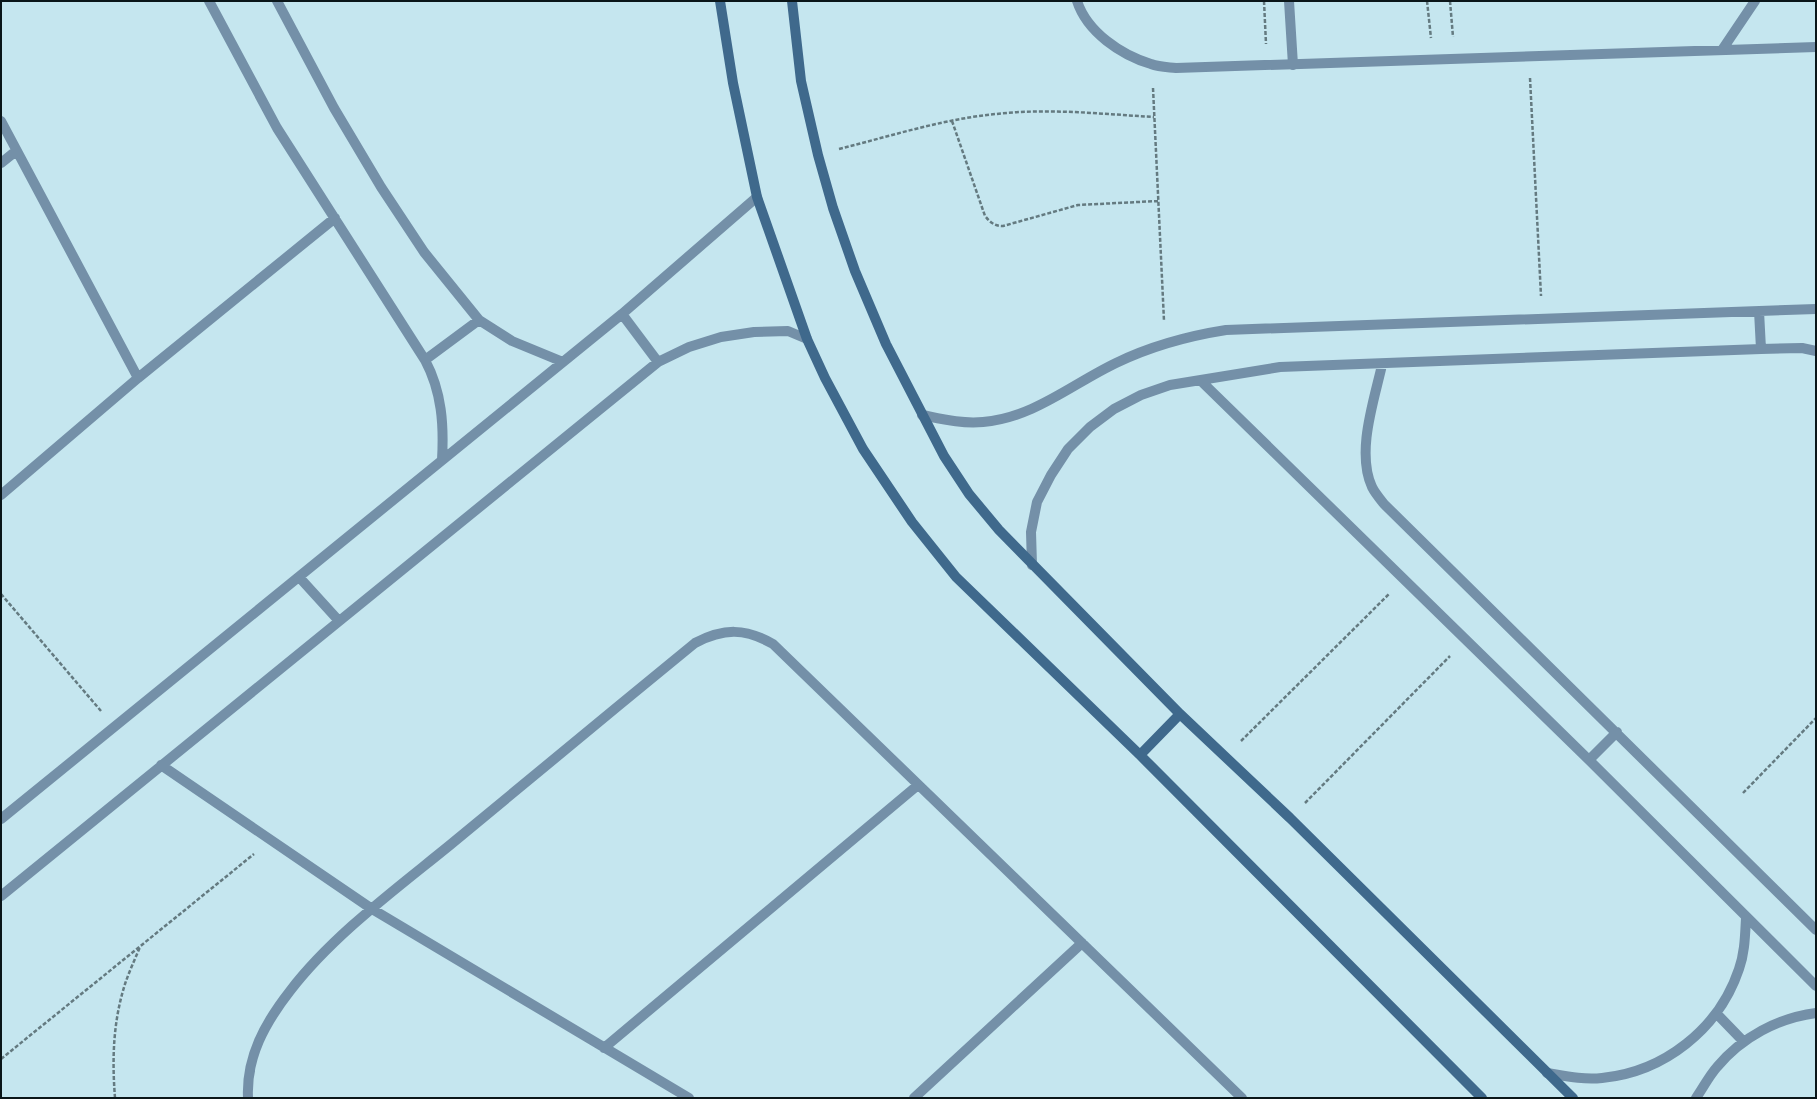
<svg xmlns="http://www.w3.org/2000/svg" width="1817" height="1099" font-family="Inter,sans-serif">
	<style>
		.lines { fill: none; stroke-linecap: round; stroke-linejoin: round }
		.path { stroke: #647a80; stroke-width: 2.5; stroke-dasharray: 4 2; stroke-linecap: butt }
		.lane { stroke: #7490a8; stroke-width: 10 }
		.street { stroke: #7490a8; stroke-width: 10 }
		.secondary { stroke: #3f698c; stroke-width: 10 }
	</style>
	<rect width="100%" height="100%" fill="#c5e6ef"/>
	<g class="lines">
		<path class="path" d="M 1264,1 L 1266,44
			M 1427,1 L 1431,38
			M 1450,1 L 1453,37
			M 1530,78 L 1541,296
			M 1153,88 L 1164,321
			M 952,121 L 985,216 C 990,222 994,226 1003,226 L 1078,205 L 1158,201
			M 839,149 C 891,136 943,119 996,114 C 1049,108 1102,114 1154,117
			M 1,594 L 101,711
			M 1241,741 L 1389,594
			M 1743,793 L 1816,718
			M 1305,803 L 1450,656
			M 1,1059 L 254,854
			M 115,1098 C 112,1059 113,1022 125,984 C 129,972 135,959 140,947"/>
		<path class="lane" d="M 1289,1 L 1293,65"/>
		<path class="street" d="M 209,1 L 277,128 L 425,360 C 442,392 444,425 442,460
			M 277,1 L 334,108 L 381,187 L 424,252 L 479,320 L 512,341 L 563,362
			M 1077,1 C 1087,32 1121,55 1151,64 C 1159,67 1167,67 1176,68 L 1816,47
			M 1722,50 L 1755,1
			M 1,121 L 138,378
			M 1,163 L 16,151
			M 1759,311 L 1761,349
			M 622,314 L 658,362
			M 425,360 L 479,320
			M 1382,365 C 1374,401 1356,452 1372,487 C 1375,493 1380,499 1384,504 L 1816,930
			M 1200,380 L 1589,760 L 1816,986
			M 922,415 C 942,419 962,424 983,422 C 1033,418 1072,384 1116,363 C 1151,346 1188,336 1226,330 L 1816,309
			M 1,495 L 138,378 L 335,218
			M 1032,565 L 1031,532 L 1037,502 L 1051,475 L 1068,449 L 1090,427 L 1114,409 L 1141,395 L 1170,385 L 1280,367 L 1761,349 L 1802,348 L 1816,351
			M 299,577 L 339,621
			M 1589,760 L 1617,732
			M 161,765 L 372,909 L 689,1098
			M 1,819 L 622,314 L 757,197
			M 1,896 L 658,362 L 689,347 L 721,337 L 754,332 L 788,331 L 807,339
			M 1716,1013 L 1744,1042
			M 604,1048 L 918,785
			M 1547,1073 C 1565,1076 1583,1080 1602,1078 C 1664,1072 1719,1029 1739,969 C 1745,952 1745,935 1746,918
			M 248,1098 C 246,1057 265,1023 290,991 C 332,936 396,889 450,845 C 531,778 613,710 695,643 C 724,628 745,628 773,644 L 1242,1098
			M 914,1098 L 1082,943
			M 1696,1098 C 1703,1088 1709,1076 1717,1067 C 1742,1037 1778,1018 1816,1013"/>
		<path class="secondary" d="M 720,1 L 733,83 L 757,197 L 807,339 L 825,378 L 863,449 L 912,522 L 956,577 L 1140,755 L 1482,1098
			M 792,1 L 801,81 L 818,155 L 833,208 L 855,271 L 886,344 L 944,456 L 969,494 L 999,530 L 1180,714 L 1290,818 L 1573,1098
			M 1140,755 L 1180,714"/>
	</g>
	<rect width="1817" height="1099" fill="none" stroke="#0a1619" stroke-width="4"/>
</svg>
